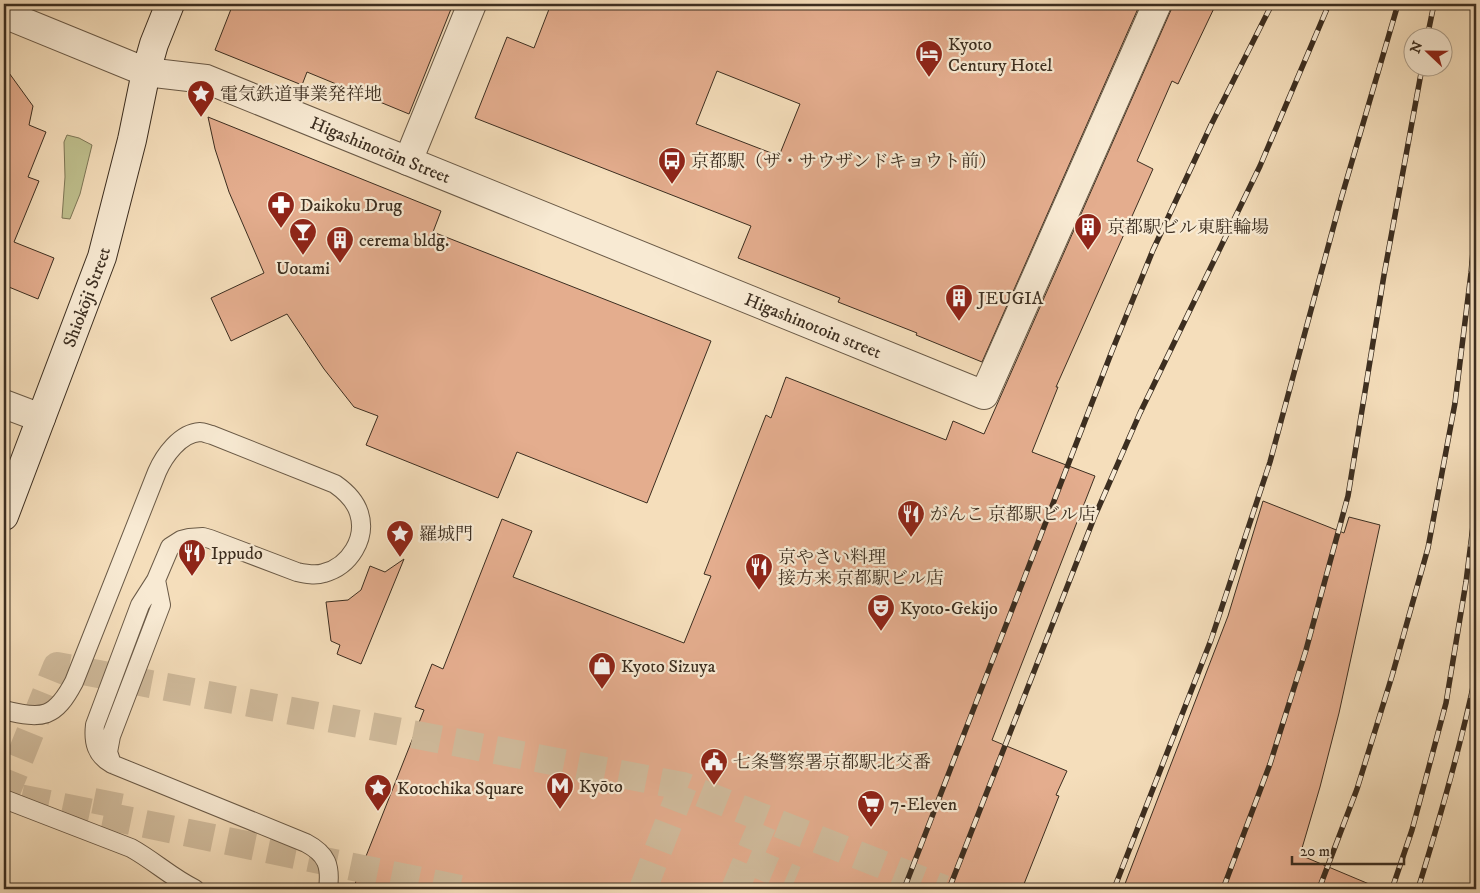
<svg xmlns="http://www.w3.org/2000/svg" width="1480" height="893" font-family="'IM FELL DW Pica','Noto Serif JP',serif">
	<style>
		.green { fill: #bfc08e; stroke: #7e7757 }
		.building { fill: #e4ad8e; stroke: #3c2e20; fill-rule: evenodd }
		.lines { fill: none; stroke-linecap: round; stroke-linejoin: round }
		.street-tunnel { stroke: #d0bb9c; stroke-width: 28; stroke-dasharray: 28 14; stroke-linecap: butt }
		.lane-casing { stroke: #6a5a47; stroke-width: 20 }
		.street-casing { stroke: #6a5a47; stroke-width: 30 }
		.secondary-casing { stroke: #3c2e20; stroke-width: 30 }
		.lane { stroke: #f8ead3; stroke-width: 18 }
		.street { stroke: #f8ead3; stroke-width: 28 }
		.secondary { stroke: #f8ead3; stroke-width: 28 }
		.rail-casing { stroke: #3c2e20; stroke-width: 5.5 }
		.rail { stroke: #f8ead3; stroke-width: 4; stroke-dasharray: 11; stroke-linecap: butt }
		.labels { text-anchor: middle; stroke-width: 4.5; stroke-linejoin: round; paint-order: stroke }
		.poi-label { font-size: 18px; fill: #3c2e20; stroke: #f8ead3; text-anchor: start }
		.street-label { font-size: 18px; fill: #3c2e20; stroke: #f8ead3 }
	</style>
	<rect width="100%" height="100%" fill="#f5debb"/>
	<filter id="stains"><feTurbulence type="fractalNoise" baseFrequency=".004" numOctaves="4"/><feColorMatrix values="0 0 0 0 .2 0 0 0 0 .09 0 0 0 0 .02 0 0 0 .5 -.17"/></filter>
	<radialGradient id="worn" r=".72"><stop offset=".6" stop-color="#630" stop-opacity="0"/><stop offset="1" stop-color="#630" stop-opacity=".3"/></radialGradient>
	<path class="green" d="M 67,135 L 79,138 L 92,145 L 80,194 L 70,219 L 62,218 L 65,177 L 64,142 Z"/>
	<path class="building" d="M 233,4 L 453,4 L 409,114 L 307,72 L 302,85 L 215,50 Z
		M 551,4 L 1140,4 L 982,362 L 916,335 L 917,333 L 838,302 L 840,298 L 738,258 L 751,226 L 475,118 L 507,37 L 534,48 ZM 717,71 L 800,104 L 779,156 L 696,124 Z
		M 1172,4 L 1216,4 L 1178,84 L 1172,81 L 1137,161 L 1153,169 L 1056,387 L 1058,387 L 1032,452 L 1095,476 L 992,740 L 1067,771 L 1056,795 L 1059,796 L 1022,889 L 353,889 L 424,710 L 415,707 L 432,664 L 443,669 L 502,519 L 532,531 L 513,577 L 684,643 L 711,576 L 704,574 L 766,415 L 771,418 L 786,377 L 946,440 L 953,421 L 984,434 L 1171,10 Z
		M 4,66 L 33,106 L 29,125 L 46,132 L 28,177 L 39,181 L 14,242 L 54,258 L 38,299 L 4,285 Z
		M 208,117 L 441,211 L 433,232 L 711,341 L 647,503 L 517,452 L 498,498 L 366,445 L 378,416 L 354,407 L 324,369 L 287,314 L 231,341 L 211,298 L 264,273 L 229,192 L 215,149 Z
		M 1263,501 L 1344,533 L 1349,517 L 1380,525 L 1339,713 L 1320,787 L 1300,855 L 1381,889 L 1123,889 L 1228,616 Z
		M 404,559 L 361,664 L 337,654 L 340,645 L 331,641 L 326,602 L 348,600 L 361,590 L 370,566 L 385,572 Z"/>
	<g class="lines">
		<path class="street-tunnel" d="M 105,816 L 110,791
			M 748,860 L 795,880
			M 460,889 L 5,795 L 57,666 L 683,786 L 944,889
			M 643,889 L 683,786
			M 735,889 L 765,818"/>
		<defs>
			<path id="lane" d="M 156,580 L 161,605 L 111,736 L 108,752 L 112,764 L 306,843 C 327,854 331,866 328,889
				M 4,710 C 43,720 55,718 74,682 L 157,472 C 164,456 180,433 200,432 C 203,432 208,434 212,435 L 335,484 C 345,491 355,500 359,513 C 367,538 350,566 324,573 C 315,576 306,574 297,572 L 210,539 L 203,537 L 189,538 L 181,540 L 170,547 L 156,580 L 140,605 L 95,725 C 93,742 96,755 112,764
				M 4,799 L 131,848 C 153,860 172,878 195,889"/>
			<g id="street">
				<path id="s1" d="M 4,14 L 146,72 L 206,79 L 984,395 L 1157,4"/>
				<path d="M 408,161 L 472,4"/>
				<path d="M 4,404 L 41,418"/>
			</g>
			<g id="secondary">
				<path id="s2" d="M 4,516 L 102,257 L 132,140 L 146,72 L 154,44 L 170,4"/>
			</g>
		</defs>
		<use href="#lane" class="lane-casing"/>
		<use href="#street" class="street-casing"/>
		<use href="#secondary" class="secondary-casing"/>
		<use href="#lane" class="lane"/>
		<use href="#street" class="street"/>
		<use href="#secondary" class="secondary"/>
		<defs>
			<path id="rail" d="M 1427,38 L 1434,4
				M 904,889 L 1112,351 L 1153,250 L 1211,125 L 1272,4
				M 949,889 L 1094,518 L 1140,413 L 1260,166 L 1329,4
				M 1114,889 L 1211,640 L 1270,462 L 1341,199 L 1398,4
				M 1223,889 L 1270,764 L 1306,650 L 1348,496 L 1384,275 L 1422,68
				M 1319,889 L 1357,789 L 1392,676 L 1428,548 L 1455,403 L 1471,273 L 1476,220
				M 1392,889 L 1412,830 L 1446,703 L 1466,582 L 1476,502
				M 1418,889 C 1440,818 1461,746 1476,673"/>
		</defs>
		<use href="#rail" class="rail-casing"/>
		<use href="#rail" class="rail"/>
	</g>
	<defs>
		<symbol id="hotel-pin" viewBox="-11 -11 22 30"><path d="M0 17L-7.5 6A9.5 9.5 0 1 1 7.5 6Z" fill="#8f2418" stroke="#f8ead3"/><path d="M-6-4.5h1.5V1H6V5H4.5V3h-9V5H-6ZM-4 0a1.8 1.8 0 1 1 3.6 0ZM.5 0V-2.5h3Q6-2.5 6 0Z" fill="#fff"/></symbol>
		<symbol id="sight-pin" viewBox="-11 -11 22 30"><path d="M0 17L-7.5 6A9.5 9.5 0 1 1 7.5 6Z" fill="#8f2418" stroke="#f8ead3"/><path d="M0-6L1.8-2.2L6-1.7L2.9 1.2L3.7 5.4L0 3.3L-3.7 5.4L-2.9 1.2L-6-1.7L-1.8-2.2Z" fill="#fff"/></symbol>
		<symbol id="bus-pin" viewBox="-11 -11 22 30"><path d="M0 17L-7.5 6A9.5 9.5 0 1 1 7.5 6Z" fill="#8f2418" stroke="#f8ead3"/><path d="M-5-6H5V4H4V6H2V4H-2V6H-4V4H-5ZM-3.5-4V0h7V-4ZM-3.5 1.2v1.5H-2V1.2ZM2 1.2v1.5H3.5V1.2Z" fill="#fff"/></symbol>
		<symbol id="pharmacy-pin" viewBox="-11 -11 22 30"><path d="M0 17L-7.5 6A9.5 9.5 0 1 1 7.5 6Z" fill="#8f2418" stroke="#f8ead3"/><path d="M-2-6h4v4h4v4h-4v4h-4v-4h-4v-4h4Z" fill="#fff"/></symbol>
		<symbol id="building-pin" viewBox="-11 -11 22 30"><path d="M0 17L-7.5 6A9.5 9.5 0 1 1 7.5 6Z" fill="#8f2418" stroke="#f8ead3"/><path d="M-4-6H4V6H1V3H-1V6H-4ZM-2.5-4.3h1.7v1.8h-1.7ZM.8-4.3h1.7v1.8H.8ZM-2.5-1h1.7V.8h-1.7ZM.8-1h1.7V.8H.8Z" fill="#fff"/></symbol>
		<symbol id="bar-pin" viewBox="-11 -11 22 30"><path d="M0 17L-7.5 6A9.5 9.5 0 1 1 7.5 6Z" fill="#8f2418" stroke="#f8ead3"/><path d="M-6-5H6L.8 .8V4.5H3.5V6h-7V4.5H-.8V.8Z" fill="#fff"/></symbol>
		<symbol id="restaurant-pin" viewBox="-11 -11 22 30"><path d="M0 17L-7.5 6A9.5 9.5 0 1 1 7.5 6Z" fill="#8f2418" stroke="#f8ead3"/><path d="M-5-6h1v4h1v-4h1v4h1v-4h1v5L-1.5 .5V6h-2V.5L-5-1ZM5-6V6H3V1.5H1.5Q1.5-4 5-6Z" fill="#fff"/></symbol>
		<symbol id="theatre-pin" viewBox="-11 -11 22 30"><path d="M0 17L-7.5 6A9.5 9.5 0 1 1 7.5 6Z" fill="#8f2418" stroke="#f8ead3"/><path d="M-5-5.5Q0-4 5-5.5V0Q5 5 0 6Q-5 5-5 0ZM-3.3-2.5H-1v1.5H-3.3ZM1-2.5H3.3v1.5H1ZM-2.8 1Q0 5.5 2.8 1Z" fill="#fff"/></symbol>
		<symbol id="shop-pin" viewBox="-11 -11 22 30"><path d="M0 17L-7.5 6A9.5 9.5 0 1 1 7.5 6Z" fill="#8f2418" stroke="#f8ead3"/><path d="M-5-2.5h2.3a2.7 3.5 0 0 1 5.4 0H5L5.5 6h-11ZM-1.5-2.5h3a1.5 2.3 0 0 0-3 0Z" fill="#fff"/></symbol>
		<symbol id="civic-pin" viewBox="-11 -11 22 30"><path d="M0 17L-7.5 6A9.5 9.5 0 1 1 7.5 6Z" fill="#8f2418" stroke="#f8ead3"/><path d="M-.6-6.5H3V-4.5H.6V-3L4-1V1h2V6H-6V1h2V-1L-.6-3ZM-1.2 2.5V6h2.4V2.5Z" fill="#fff"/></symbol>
		<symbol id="metro-pin" viewBox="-11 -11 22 30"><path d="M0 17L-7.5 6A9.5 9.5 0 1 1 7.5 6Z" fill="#8f2418" stroke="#f8ead3"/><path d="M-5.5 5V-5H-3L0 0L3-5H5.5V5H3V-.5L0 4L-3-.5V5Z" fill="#fff"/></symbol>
		<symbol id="supermarket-pin" viewBox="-11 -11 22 30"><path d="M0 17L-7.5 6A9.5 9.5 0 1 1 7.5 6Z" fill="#8f2418" stroke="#f8ead3"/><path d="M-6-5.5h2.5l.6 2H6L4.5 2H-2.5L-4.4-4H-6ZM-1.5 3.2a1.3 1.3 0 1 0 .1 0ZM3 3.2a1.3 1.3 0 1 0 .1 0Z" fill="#fff"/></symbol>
	</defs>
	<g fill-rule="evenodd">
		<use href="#hotel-pin" x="913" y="38" width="32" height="43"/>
		<use href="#sight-pin" x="185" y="78" width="32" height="43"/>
		<use href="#bus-pin" x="656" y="145" width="32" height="43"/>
		<use href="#pharmacy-pin" x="265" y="189" width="32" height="43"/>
		<use href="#building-pin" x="1072" y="211" width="32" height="43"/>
		<use href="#bar-pin" x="287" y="216" width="32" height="43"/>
		<use href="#building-pin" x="324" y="224" width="32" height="43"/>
		<use href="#building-pin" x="943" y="282" width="32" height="43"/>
		<use href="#restaurant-pin" x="895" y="498" width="32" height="43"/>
		<use href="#sight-pin" x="384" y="518" width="32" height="43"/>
		<use href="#restaurant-pin" x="176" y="537" width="32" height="43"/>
		<use href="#restaurant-pin" x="743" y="551" width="32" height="43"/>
		<use href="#theatre-pin" x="865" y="592" width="32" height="43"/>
		<use href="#shop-pin" x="586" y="650" width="32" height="43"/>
		<use href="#civic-pin" x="698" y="746" width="32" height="43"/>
		<use href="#metro-pin" x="544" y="770" width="32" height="43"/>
		<use href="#sight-pin" x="362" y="772" width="32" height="43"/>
		<use href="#supermarket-pin" x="855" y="788" width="32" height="43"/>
	</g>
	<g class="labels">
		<g class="poi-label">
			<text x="948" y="50">Kyoto<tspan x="948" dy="21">Century Hotel</tspan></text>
			<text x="220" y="100">電気鉄道事業発祥地</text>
			<text x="691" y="167">京都駅（ザ・サウザンドキョウト前）</text>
			<text x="300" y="211">Daikoku Drug</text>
			<text x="1107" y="233">京都駅ビル東駐輪場</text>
			<text x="359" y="246">cerema bldg.</text>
			<text x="303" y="274" text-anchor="middle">Uotami</text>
			<text x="978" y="304">JEUGIA</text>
			<text x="930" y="520">がんこ 京都駅ビル店</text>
			<text x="419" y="540">羅城門</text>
			<text x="211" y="559">Ippudo</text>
			<text x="778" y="563">京やさい料理<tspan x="778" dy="21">接方来 京都駅ビル店</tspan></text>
			<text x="900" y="614">Kyoto-Gekijo</text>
			<text x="621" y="672">Kyoto Sizuya</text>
			<text x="733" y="768">七条警察署京都駅北交番</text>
			<text x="579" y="792">Kyōto</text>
			<text x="397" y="794">Kotochika Square</text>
			<text x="890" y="810">7-Eleven</text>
		</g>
		<g class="street-label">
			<text dy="6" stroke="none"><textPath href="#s1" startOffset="402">Higashinotōin Street</textPath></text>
			<text dy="6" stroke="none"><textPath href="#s2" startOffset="234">Shiokōji Street</textPath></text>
			<text dy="6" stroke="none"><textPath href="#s1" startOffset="869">Higashinotoin street</textPath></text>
		</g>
	</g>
	<rect width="1480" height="893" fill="none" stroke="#f5debb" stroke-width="20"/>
	<rect x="5" y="5" width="1470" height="883" fill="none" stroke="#3c2e20" stroke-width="2.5"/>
	<rect x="10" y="10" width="1460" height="873" fill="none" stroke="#3c2e20"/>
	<g transform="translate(1428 52) rotate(292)"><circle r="24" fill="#f8ead3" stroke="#ad9f8b"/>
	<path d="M0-4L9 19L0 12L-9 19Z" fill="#8f2418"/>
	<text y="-8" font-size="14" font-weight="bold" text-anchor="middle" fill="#3c2e20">N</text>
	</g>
	<path d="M1292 856v8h112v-8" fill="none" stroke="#3c2e20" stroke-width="2.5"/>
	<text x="1300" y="856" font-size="15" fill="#3c2e20" stroke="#f8ead3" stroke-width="4" paint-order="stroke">20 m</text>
	<rect width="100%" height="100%" filter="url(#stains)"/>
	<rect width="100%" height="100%" fill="url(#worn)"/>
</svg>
